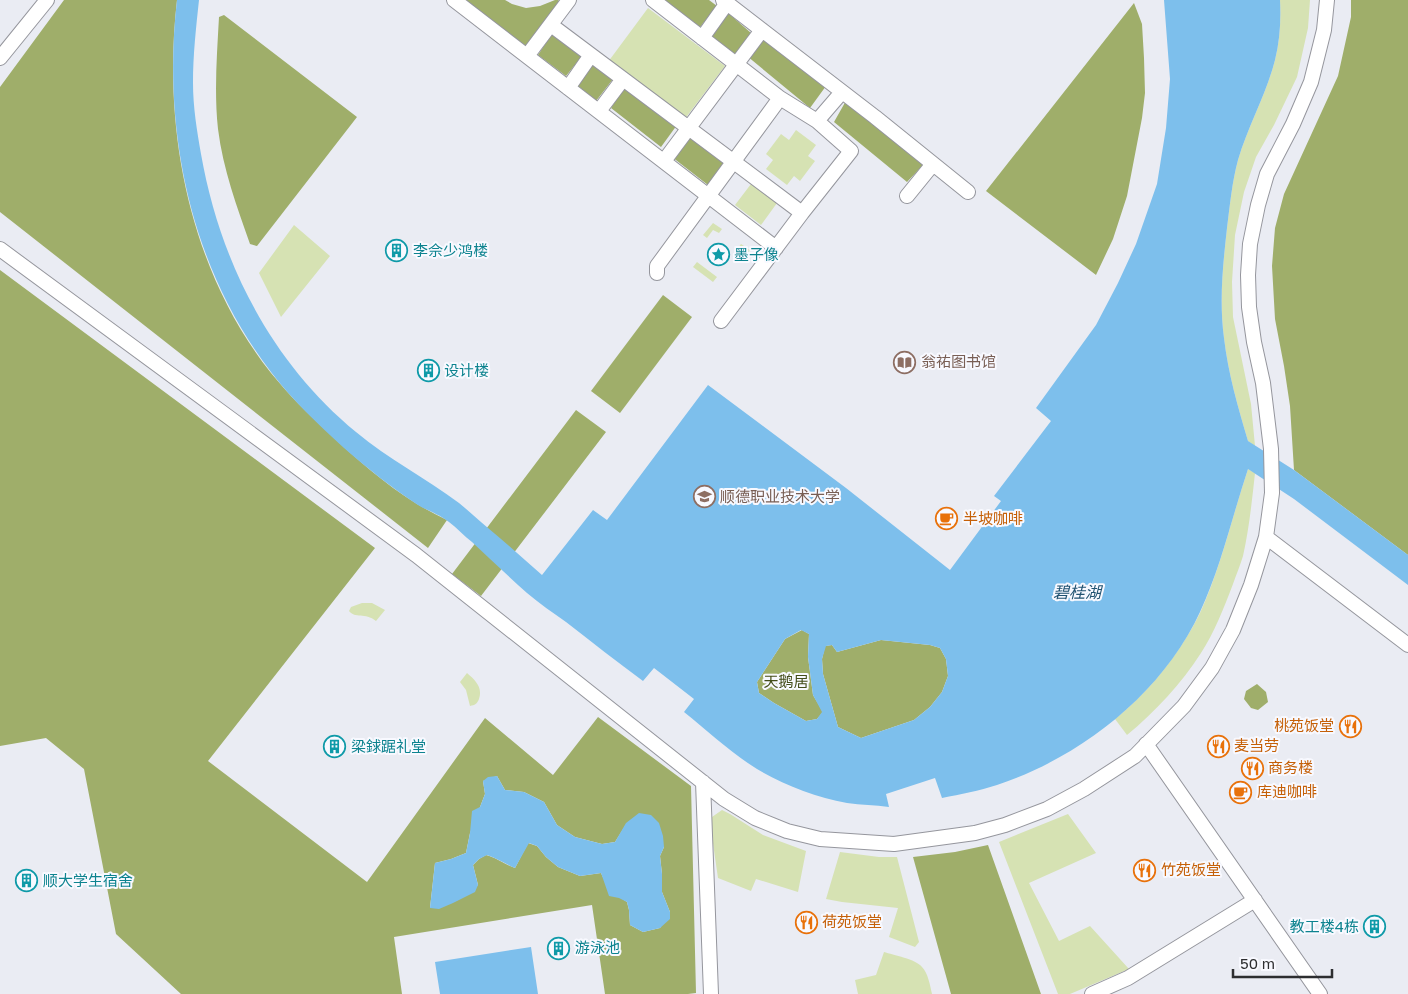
<svg xmlns="http://www.w3.org/2000/svg" width="1408" height="994" font-family="'Golos Text','Noto Sans SC',sans-serif">
	<style>
		.green { fill: #d6e2b3 }
		.forest { fill: #9fae6a; fill-rule: evenodd }
		.water { fill: #7dbfec; fill-rule: evenodd }
		.lines { fill: none; stroke-linecap: round; stroke-linejoin: round }
		.minor-casing { stroke: #95969d; stroke-width: 16 }
		.minor { stroke: #fff; stroke-width: 14 }
		.labels { text-anchor: middle; stroke-width: 4; stroke-linejoin: round; paint-order: stroke }
		.culture-label { font-size: 15px; fill: #0d838f; stroke: #f8f9ff; text-anchor: start }
		.education-label { font-size: 15px; fill: #785e54; stroke: #f8f9ff; text-anchor: start }
		.food-label { font-size: 15px; fill: #c56008; stroke: #f8f9ff; text-anchor: start }
		.park-label { font-size: 15px; fill: #434d1a; stroke: #f8f9ff }
		.water-label { font-size: 16px; font-style: italic; fill: #205271; stroke: #f8f9ff }
	</style>
	<rect width="100%" height="100%" fill="#eaecf3"/>
	<path class="green" d="M 1280,0 L 1310,0 L 1308,28 L 1297,77 L 1274,125 L 1256,157 L 1244,192 L 1235,235 L 1232,282 L 1233,317 L 1251,404 L 1255,446 L 1248,441 C 1238,407 1228,373 1224,338 C 1219,301 1223,264 1227,228 C 1230,205 1232,182 1238,160 C 1248,126 1266,95 1275,60 C 1280,40 1281,20 1280,0 Z
		M 648,8 L 725,66 L 684,120 L 608,62 Z
		M 796,130 L 816,145 L 808,156 L 815,161 L 800,181 L 794,176 L 787,185 L 766,169 L 773,160 L 766,154 L 781,134 L 789,140 Z
		M 751,184 L 777,203 L 761,225 L 735,205 Z
		M 713,223 L 722,229 L 719,233 L 713,230 L 707,238 L 703,235 Z
		M 294,225 L 330,256 L 281,317 L 259,273 Z
		M 741,244 L 750,250 L 740,263 L 737,260 L 743,252 L 738,248 Z
		M708 255a9 9 0 1 1 18 0a9 9 0 1 1-18 0Z
		M 697,262 L 717,277 L 713,282 L 693,267 Z
		M 1248,469 L 1255,473 C 1252,501 1249,529 1243,556 C 1240,566 1236,575 1233,584 C 1224,608 1214,633 1201,653 C 1181,684 1155,712 1127,735 L 1115,719 C 1150,691 1180,653 1200,613 C 1221,567 1232,517 1248,469 Z
		M 362,603 L 372,603 L 385,610 L 376,621 C 365,612 355,619 349,611 L 351,607 Z
		M 467,673 C 475,680 483,687 479,699 C 477,704 475,705 470,706 L 466,690 L 460,682 Z
		M 722,810 L 730,814 L 763,835 L 806,851 L 798,892 L 756,879 L 751,891 L 718,878 L 710,823 L 712,817 Z
		M 1068,814 L 1096,853 L 1029,883 L 1059,941 L 1090,926 L 1129,969 L 1070,994 L 1058,994 L 999,842 Z
		M 840,852 L 879,857 L 897,857 L 919,942 L 915,947 L 889,937 L 898,908 L 842,902 L 826,899 Z
		M 884,952 C 893,955 916,959 922,967 C 928,973 930,985 932,994 L 858,994 L 855,980 L 876,975 Z"/>
	<path class="forest" d="M 64,0 L 177,0 C 162,129 189,270 271,373 C 289,395 308,414 329,433 C 356,459 385,484 417,504 C 427,510 437,515 447,520 L 428,548 L 0,212 L 0,87 Z
		M 465,0 L 505,0 L 512,4 L 526,8 L 540,6 L 555,0 L 558,0 L 562,3 L 528,49 Z
		M 664,0 L 709,0 L 717,6 L 700,27 Z
		M 1351,0 L 1408,0 L 1408,555 L 1294,470 L 1290,406 L 1284,366 L 1275,319 L 1272,266 L 1275,228 L 1284,194 L 1338,76 L 1351,17 Z
		M 1134,3 L 1142,24 L 1144,58 L 1145,93 L 1142,118 L 1127,196 L 1113,239 L 1096,275 L 986,191 Z
		M 727,12 L 751,33 L 734,56 L 710,36 Z
		M 224,15 L 357,117 L 257,246 L 250,244 C 237,207 223,169 218,129 C 214,92 217,54 219,17 Z
		M 553,32 L 582,56 L 566,76 L 538,55 Z
		M 762,37 L 826,86 L 810,108 L 747,56 Z
		M 593,63 L 613,79 L 596,101 L 577,85 Z
		M 626,85 L 677,125 L 661,147 L 611,108 Z
		M 847,99 L 925,163 L 907,182 L 834,122 Z
		M 689,135 L 725,162 L 708,185 L 672,157 Z
		M 0,270 L 375,548 L 208,761 L 367,882 L 485,718 L 553,775 L 598,717 L 691,786 L 696,993 L 688,994 L 605,994 L 592,905 L 394,937 L 402,994 L 181,994 L 116,934 L 84,769 L 46,738 L 0,746 ZM 497,776 L 505,790 L 524,792 L 544,802 L 557,825 L 575,837 L 602,844 L 615,842 L 627,823 L 664,847 L 660,856 L 662,874 L 662,892 L 670,912 L 660,928 L 643,932 L 630,925 L 629,910 L 627,902 C 616,895 606,885 601,873 L 580,876 L 558,867 L 546,857 L 537,846 L 528,843 L 515,868 C 504,864 497,858 486,855 L 479,859 L 473,865 L 478,885 C 459,901 455,903 430,908 L 435,863 L 451,859 L 466,853 L 470,833 L 485,794 L 483,781 Z
		M 663,295 L 692,317 L 620,413 L 591,391 Z
		M 576,410 L 606,432 L 481,596 L 452,574 Z
		M 802,630 L 809,634 L 808,657 L 813,695 L 823,712 L 817,719 L 806,721 L 774,703 L 759,693 L 757,682 L 785,639 Z
		M 881,640 L 930,645 L 940,648 L 946,659 L 948,676 L 942,692 L 930,707 L 914,720 L 861,738 L 838,727 L 823,674 L 822,659 L 825,646 L 832,645 L 837,652 Z
		M 1257,684 L 1266,692 L 1268,702 L 1258,710 L 1251,708 L 1244,699 L 1246,691 Z
		M 988,845 L 1041,994 L 951,994 L 913,857 L 955,852 Z"/>
	<path class="water" d="M 177,0 L 199,0 C 196,28 193,55 193,83 C 193,107 197,131 201,154 C 220,262 271,362 356,432 C 388,459 426,478 459,503 C 469,511 478,520 488,528 C 506,543 524,559 542,575 L 593,510 L 607,520 L 708,385 L 846,488 L 950,570 L 1001,501 L 994,496 L 1051,421 L 1036,408 L 1096,325 L 1118,283 L 1136,244 L 1157,184 L 1166,128 L 1170,79 L 1164,0 L 1280,0 C 1281,20 1280,40 1275,60 C 1266,95 1248,126 1238,160 C 1232,182 1230,205 1227,228 C 1223,264 1219,301 1224,338 C 1228,373 1238,407 1248,441 L 1294,470 L 1408,555 L 1408,585 L 1294,499 L 1248,469 C 1232,517 1221,567 1200,612 C 1162,694 1081,757 997,785 C 979,791 961,794 942,798 L 935,778 L 886,794 L 889,807 C 875,805 861,805 847,803 C 816,797 784,785 757,769 C 731,753 708,731 684,712 L 694,699 L 654,668 L 643,681 C 617,662 592,642 566,622 C 553,613 539,603 527,593 C 508,576 490,559 472,542 C 464,536 457,528 449,522 C 439,514 428,511 418,505 C 392,488 367,468 344,448 C 318,424 292,400 271,372 C 190,267 162,130 177,0 ZM 801,630 L 809,634 L 808,657 L 813,695 L 822,712 L 817,719 L 806,721 L 774,703 L 759,693 L 757,682 L 785,639 ZM 881,640 L 930,645 L 940,648 L 946,659 L 948,676 L 942,692 L 930,707 L 914,720 L 861,738 L 838,727 L 823,674 L 822,659 L 826,646 L 832,645 L 837,652 Z
		M 497,776 L 505,790 L 524,792 L 544,802 L 557,825 L 575,837 L 602,844 L 615,842 L 626,823 L 639,813 L 651,815 L 659,823 L 663,836 L 664,847 L 660,856 L 662,874 L 662,892 L 670,912 L 670,919 L 660,928 L 643,932 L 630,925 L 629,910 L 627,902 L 619,898 L 609,896 L 601,873 L 580,876 L 558,867 L 546,857 L 537,846 L 529,843 L 515,868 C 505,864 497,858 487,855 L 479,859 L 473,865 L 478,885 L 475,892 L 453,903 L 439,909 L 430,908 L 435,863 L 451,859 L 466,853 L 470,833 L 472,811 L 480,807 L 485,794 L 483,781 L 488,777 Z
		M 531,947 L 538,994 L 440,994 L 435,962 Z"/>
	<g class="lines">
		<defs>
			<path id="minor" d="M 454,0 L 776,248
				M 653,0 L 780,98 L 817,121 L 851,151 L 802,213 L 721,321
				M 723,0 L 875,117 L 968,192
				M 551,25 L 802,213
				M 702,38 L 727,3
				M 527,56 L 569,0
				M 0,58 L 47,0
				M 568,88 L 591,55
				M 599,111 L 623,79
				M 817,121 L 842,92
				M 664,161 L 762,30
				M 907,196 L 933,164
				M 0,249 L 416,555 L 724,799 L 755,818 L 787,831 L 820,839 L 894,844 L 975,833 L 1005,825 L 1047,809 L 1084,789 L 1135,756 L 1184,706 L 1212,668 L 1233,630 L 1251,585 L 1266,537 L 1272,493 L 1271,449 L 1263,383 L 1254,342 L 1249,307 L 1248,275 L 1250,244 L 1258,205 L 1267,174 L 1293,124 L 1311,82 L 1324,30 L 1327,0
				M 657,273 L 657,266 L 780,98
				M 1266,537 L 1408,645
				M 1146,744 L 1320,994
				M 703,782 L 711,994
				M 1092,994 L 1128,978 L 1255,900"/>
		</defs>
		<use href="#minor" class="minor-casing"/>
		<use href="#minor" class="minor"/>
	</g>
	<defs>
		<symbol id="building-ring" viewBox="-11 -11 22 22"><circle r="9.5" fill="#f8f9ff" stroke="#0f9aa8" stroke-width="1.5"/><path d="M-4-6H4V6H1V3H-1V6H-4ZM-2.5-4.3h1.7v1.8h-1.7ZM.8-4.3h1.7v1.8H.8ZM-2.5-1h1.7V.8h-1.7ZM.8-1h1.7V.8H.8Z" fill="#0f9aa8"/></symbol>
		<symbol id="sight-ring" viewBox="-11 -11 22 22"><circle r="9.5" fill="#f8f9ff" stroke="#0f9aa8" stroke-width="1.5"/><path d="M0-6L1.8-2.2L6-1.7L2.9 1.2L3.7 5.4L0 3.3L-3.7 5.4L-2.9 1.2L-6-1.7L-1.8-2.2Z" fill="#0f9aa8"/></symbol>
		<symbol id="library-ring" viewBox="-11 -11 22 22"><circle r="9.5" fill="#f8f9ff" stroke="#8d6e63" stroke-width="1.5"/><path d="M-6-4Q-3-5.5-.7-3.5V5Q-3 3-6 4ZM6-4Q3-5.5 .7-3.5V5Q3 3 6 4Z" fill="#8d6e63"/></symbol>
		<symbol id="university-ring" viewBox="-11 -11 22 22"><circle r="9.5" fill="#f8f9ff" stroke="#8d6e63" stroke-width="1.5"/><path d="M0-5L7-2L0 1L-7-2ZM-4 1L0 2.5L4 1V4Q0 6-4 4Z" fill="#8d6e63"/></symbol>
		<symbol id="cafe-ring" viewBox="-11 -11 22 22"><circle r="9.5" fill="#f8f9ff" stroke="#e8710a" stroke-width="1.5"/><path d="M-5.5-4.5H6V0H3Q3 3.5 0 3.5H-2.5Q-5.5 3.5-5.5 0ZM3-3.2v2h1.7v-2ZM-6 4.5H4V6H-6Z" fill="#e8710a"/></symbol>
		<symbol id="restaurant-ring" viewBox="-11 -11 22 22"><circle r="9.5" fill="#f8f9ff" stroke="#e8710a" stroke-width="1.5"/><path d="M-5-6h1v4h1v-4h1v4h1v-4h1v5L-1.5 .5V6h-2V.5L-5-1ZM5-6V6H3V1.5H1.5Q1.5-4 5-6Z" fill="#e8710a"/></symbol>
	</defs>
	<g fill-rule="evenodd">
		<use href="#building-ring" x="384" y="238" width="25" height="25"/>
		<use href="#sight-ring" x="706" y="242" width="25" height="25"/>
		<use href="#library-ring" x="892" y="350" width="25" height="25"/>
		<use href="#building-ring" x="416" y="358" width="25" height="25"/>
		<use href="#university-ring" x="692" y="484" width="25" height="25"/>
		<use href="#cafe-ring" x="934" y="506" width="25" height="25"/>
		<use href="#restaurant-ring" x="1338" y="714" width="25" height="25"/>
		<use href="#restaurant-ring" x="1206" y="734" width="25" height="25"/>
		<use href="#building-ring" x="322" y="734" width="25" height="25"/>
		<use href="#restaurant-ring" x="1240" y="756" width="25" height="25"/>
		<use href="#cafe-ring" x="1228" y="780" width="25" height="25"/>
		<use href="#restaurant-ring" x="1132" y="858" width="25" height="25"/>
		<use href="#building-ring" x="14" y="868" width="25" height="25"/>
		<use href="#restaurant-ring" x="794" y="910" width="25" height="25"/>
		<use href="#building-ring" x="1362" y="914" width="25" height="25"/>
		<use href="#building-ring" x="546" y="936" width="25" height="25"/>
	</g>
	<g class="labels">
		<g class="culture-label">
			<text x="413" y="256">李佘少鸿楼</text>
			<text x="734" y="260">墨子像</text>
			<text x="444" y="376">设计楼</text>
			<text x="351" y="752">梁銶踞礼堂</text>
			<text x="43" y="886">顺大学生宿舍</text>
			<text x="1359" y="932" text-anchor="end">教工楼4栋</text>
			<text x="575" y="953">游泳池</text>
		</g>
		<g class="education-label">
			<text x="921" y="367">翁祐图书馆</text>
			<text x="720" y="502">顺德职业技术大学</text>
		</g>
		<g class="food-label">
			<text x="963" y="524">半坡咖啡</text>
			<text x="1334" y="731" text-anchor="end">桃苑饭堂</text>
			<text x="1234" y="751">麦当劳</text>
			<text x="1268" y="773">商务楼</text>
			<text x="1257" y="797">库迪咖啡</text>
			<text x="1161" y="875">竹苑饭堂</text>
			<text x="822" y="927">荷苑饭堂</text>
		</g>
		<g class="park-label">
			<text x="786" y="687">天鹅居</text>
		</g>
		<g class="water-label">
			<text x="1077" y="598">碧桂湖</text>
		</g>
	</g>
	<path d="M1233 969v8h99v-8" fill="none" stroke="#2d2e30" stroke-width="2.5"/>
	<text x="1240" y="969" font-size="15" fill="#2d2e30" stroke="#f8f9ff" stroke-width="4" paint-order="stroke">50 m</text>
</svg>
